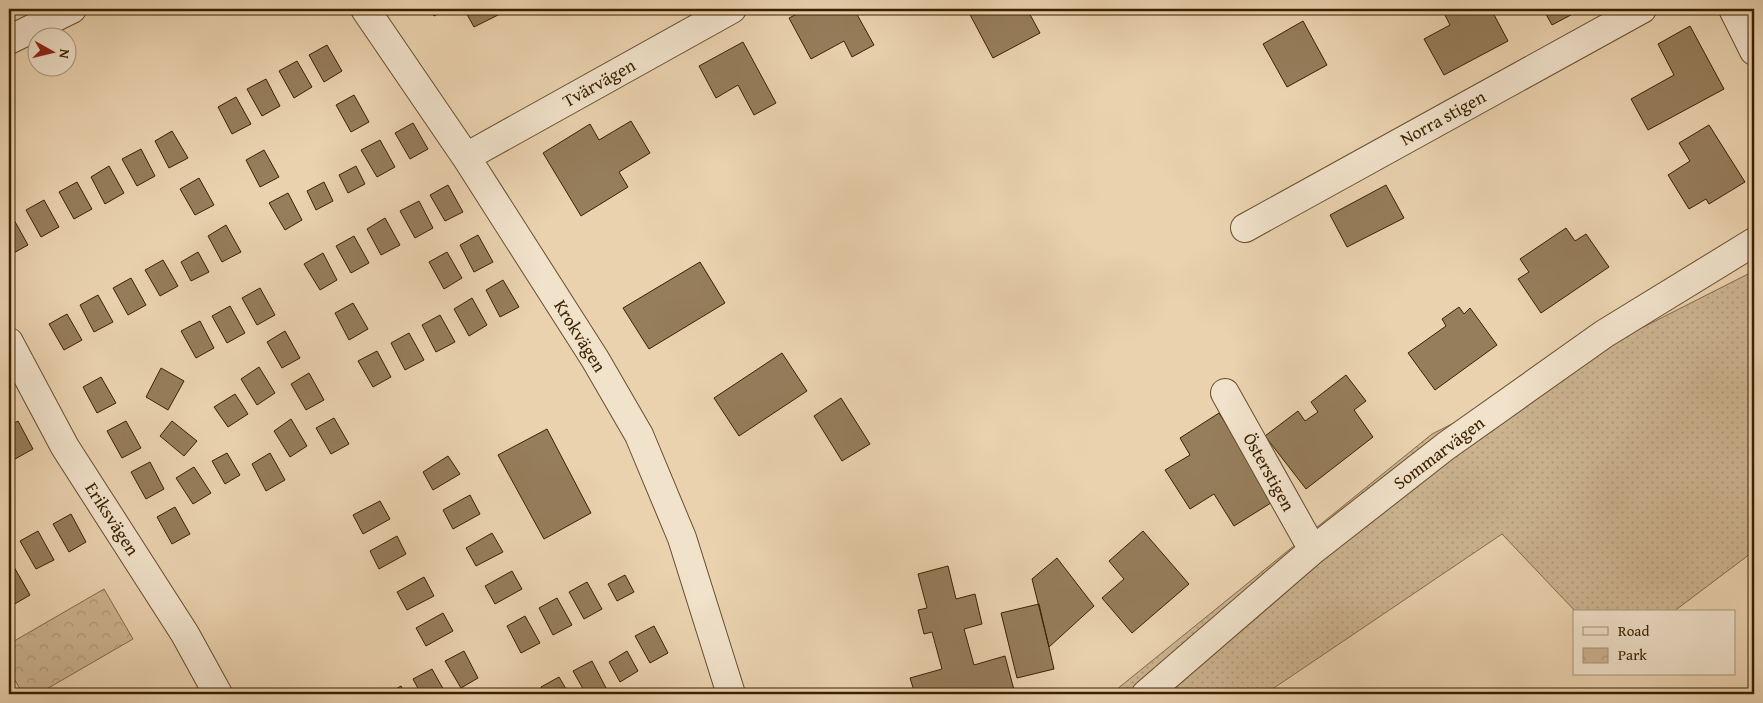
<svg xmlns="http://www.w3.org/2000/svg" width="1763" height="703" font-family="'Gentium Book Plus',serif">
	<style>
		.grass { fill: url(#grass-dots); stroke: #846a49 }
		.park { fill: url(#park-crowns); stroke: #846a49 }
		.building { fill: #967d5b; stroke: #3b2101 }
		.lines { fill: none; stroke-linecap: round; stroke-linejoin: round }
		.street-casing { stroke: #674d2c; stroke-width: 30 }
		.street { stroke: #f1e2cb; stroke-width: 28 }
		.labels { text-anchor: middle; stroke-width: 4; stroke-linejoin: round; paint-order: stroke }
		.street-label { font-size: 18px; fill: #3b2101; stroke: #f1e2cb }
	</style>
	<defs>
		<pattern id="grass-dots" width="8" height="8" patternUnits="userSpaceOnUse" patternTransform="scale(1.25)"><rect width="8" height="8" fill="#ccb491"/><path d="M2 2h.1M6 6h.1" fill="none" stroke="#b09a7b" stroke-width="1.8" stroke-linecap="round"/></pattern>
		<pattern id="park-crowns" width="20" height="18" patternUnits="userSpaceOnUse" patternTransform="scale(1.25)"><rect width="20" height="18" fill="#ccb491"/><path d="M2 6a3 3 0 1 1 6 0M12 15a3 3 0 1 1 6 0" fill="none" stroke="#b09a7b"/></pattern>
	</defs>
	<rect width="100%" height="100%" fill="#ead2af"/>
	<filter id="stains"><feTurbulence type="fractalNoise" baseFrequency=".004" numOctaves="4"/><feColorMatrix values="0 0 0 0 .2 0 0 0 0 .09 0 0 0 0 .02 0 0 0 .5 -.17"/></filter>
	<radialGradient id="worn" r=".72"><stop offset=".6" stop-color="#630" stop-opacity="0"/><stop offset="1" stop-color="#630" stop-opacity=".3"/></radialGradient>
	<path class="grass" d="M 1754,271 L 1754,551 L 1673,612 L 1576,612 L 1502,534 L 1265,694 L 1111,694 L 1432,434 Z"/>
	<path class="park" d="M 104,589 L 133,639 L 38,694 L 23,694 L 9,670 L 9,644 Z"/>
	<path class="building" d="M 430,9 L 447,9 L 434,16 Z
		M 464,9 L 510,9 L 474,27 Z
		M 807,9 L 854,9 L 874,45 L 852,57 L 844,41 L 811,59 L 789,18 Z
		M 967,9 L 1027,9 L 1040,33 L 993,58 Z
		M 1442,9 L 1491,9 L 1508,41 L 1444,75 L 1424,39 L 1450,25 Z
		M 1543,9 L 1582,9 L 1552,25 Z
		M 1303,21 L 1327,65 L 1287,87 L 1263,44 Z
		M 1690,26 L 1724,89 L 1648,130 L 1631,99 L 1674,75 L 1658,44 Z
		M 743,42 L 776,103 L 754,115 L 738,85 L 716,98 L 699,66 Z
		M 327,45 L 342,71 L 324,82 L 309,55 Z
		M 297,61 L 312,87 L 294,98 L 279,71 Z
		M 266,79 L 280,106 L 262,116 L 247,89 Z
		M 354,95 L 369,122 L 351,132 L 336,105 Z
		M 236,97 L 251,124 L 232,134 L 218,107 Z
		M 631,121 L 650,153 L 619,172 L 628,187 L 581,216 L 543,153 L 590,124 L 599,140 Z
		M 413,123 L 428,149 L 410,159 L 395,133 Z
		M 1709,125 L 1745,182 L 1709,204 L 1706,199 L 1689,209 L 1668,175 L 1690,161 L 1679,143 Z
		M 172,131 L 188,158 L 169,168 L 155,141 Z
		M 380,140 L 395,167 L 377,177 L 361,150 Z
		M 141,149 L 155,176 L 137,186 L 122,159 Z
		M 264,150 L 279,177 L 260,187 L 246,160 Z
		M 109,166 L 124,193 L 105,204 L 91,177 Z
		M 356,166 L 365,184 L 348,193 L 339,175 Z
		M 199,178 L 214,205 L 195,215 L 180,189 Z
		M 77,182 L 92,209 L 74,219 L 59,192 Z
		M 324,182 L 333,201 L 316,210 L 307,191 Z
		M 448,185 L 463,212 L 445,221 L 430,195 Z
		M 1386,185 L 1404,218 L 1347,247 L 1330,215 Z
		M 288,193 L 302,220 L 285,230 L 269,203 Z
		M 44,200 L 59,227 L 41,237 L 26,210 Z
		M 419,201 L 433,228 L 415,238 L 400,211 Z
		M 13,218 L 28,245 L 10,255 L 9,221 Z
		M 385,218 L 400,245 L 381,255 L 367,229 Z
		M 226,225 L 241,252 L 222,262 L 208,236 Z
		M 1566,228 L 1575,241 L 1586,234 L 1609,267 L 1541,313 L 1518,279 L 1529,272 L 1520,259 Z
		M 478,235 L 493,262 L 474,272 L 460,245 Z
		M 354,236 L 369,263 L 351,273 L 336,246 Z
		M 198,252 L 209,272 L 191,281 L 181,262 Z
		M 447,252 L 462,278 L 444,289 L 429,262 Z
		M 323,253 L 337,280 L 320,290 L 304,264 Z
		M 163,260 L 178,286 L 160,296 L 145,270 Z
		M 700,262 L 725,303 L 649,349 L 623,308 Z
		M 131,278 L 146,305 L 128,315 L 113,288 Z
		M 503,280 L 519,307 L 500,317 L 486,290 Z
		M 260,288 L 275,315 L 257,325 L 242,298 Z
		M 98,295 L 113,322 L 94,332 L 80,305 Z
		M 472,298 L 487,325 L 469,336 L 454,309 Z
		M 353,303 L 368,329 L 349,340 L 335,313 Z
		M 230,306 L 245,333 L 227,343 L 212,316 Z
		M 1459,307 L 1464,314 L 1470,308 L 1497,345 L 1435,390 L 1408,353 L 1446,326 L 1442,319 Z
		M 67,314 L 82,340 L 64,350 L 49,324 Z
		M 440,315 L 455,342 L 436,352 L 422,325 Z
		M 200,321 L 214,348 L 196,358 L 181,331 Z
		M 285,331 L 300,358 L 282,368 L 267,342 Z
		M 409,333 L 424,360 L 405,370 L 391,343 Z
		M 377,351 L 391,377 L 373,387 L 358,361 Z
		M 782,353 L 807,391 L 739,436 L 714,398 Z
		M 259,367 L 275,393 L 257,405 L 241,379 Z
		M 161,368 L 184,381 L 168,410 L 146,397 Z
		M 309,373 L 324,400 L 306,410 L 291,384 Z
		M 1346,375 L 1366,401 L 1354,410 L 1373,437 L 1306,489 L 1265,436 L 1298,411 L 1305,421 L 1318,412 L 1311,402 Z
		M 101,377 L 116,403 L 97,413 L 83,387 Z
		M 235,394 L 248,414 L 228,427 L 214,407 Z
		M 841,398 L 870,444 L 842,461 L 814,416 Z
		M 1219,413 L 1274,501 L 1234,526 L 1214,494 L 1190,509 L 1165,470 L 1190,455 L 1180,438 Z
		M 334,418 L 349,444 L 331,454 L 316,428 Z
		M 291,419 L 307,446 L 290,457 L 274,431 Z
		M 18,421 L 33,449 L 15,459 L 9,447 L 9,426 Z
		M 126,421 L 141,448 L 122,458 L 107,431 Z
		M 172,421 L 197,441 L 184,456 L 160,436 Z
		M 547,429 L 591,513 L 544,539 L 498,455 Z
		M 227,453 L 240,475 L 225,484 L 212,461 Z
		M 270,453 L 285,480 L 266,491 L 252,464 Z
		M 448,456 L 460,474 L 433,490 L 423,472 Z
		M 150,462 L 164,489 L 146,499 L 131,472 Z
		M 194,467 L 211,493 L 193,504 L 176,478 Z
		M 470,495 L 480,514 L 453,529 L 443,510 Z
		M 380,501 L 390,519 L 363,534 L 353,515 Z
		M 175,507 L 190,534 L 172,544 L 157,517 Z
		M 71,514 L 86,542 L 69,552 L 53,524 Z
		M 38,531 L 54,560 L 36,569 L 20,541 Z
		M 1143,531 L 1189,584 L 1132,633 L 1102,598 L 1124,579 L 1109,561 Z
		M 492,533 L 503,552 L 476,566 L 466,548 Z
		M 397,536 L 406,554 L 379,569 L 370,551 Z
		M 1057,558 L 1094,606 L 1049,647 L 1032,579 Z
		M 948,566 L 956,599 L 975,594 L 982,624 L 964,629 L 974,665 L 1005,656 L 1014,690 L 996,694 L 915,694 L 910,678 L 942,669 L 932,632 L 924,634 L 918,610 L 927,608 L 918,574 Z
		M 14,567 L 30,595 L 13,605 L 9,599 L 9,570 Z
		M 512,571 L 522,589 L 495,604 L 485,586 Z
		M 625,575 L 634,592 L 617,601 L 608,584 Z
		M 424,577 L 434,596 L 407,610 L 397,592 Z
		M 587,582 L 602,609 L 584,619 L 569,592 Z
		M 557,598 L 572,625 L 553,635 L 539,608 Z
		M 1039,604 L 1054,669 L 1017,678 L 1001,613 Z
		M 443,613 L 453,631 L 426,646 L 416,628 Z
		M 525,616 L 540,643 L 521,653 L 507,626 Z
		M 654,626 L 668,653 L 650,663 L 635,636 Z
		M 464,651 L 478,678 L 461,688 L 445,661 Z
		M 627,651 L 638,671 L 620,682 L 609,662 Z
		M 592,661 L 606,688 L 594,694 L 586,694 L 573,671 Z
		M 432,669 L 446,694 L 421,694 L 413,679 Z
		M 559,677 L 569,694 L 545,694 L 541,687 Z
		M 401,686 L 405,694 L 387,694 Z"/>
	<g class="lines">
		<defs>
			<path id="street" d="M 365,9 L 466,157 L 595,359 L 639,435 L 682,538 L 731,694
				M 1733,9 L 1754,51
				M 9,40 L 72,9
				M 466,157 L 732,9
				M 1245,228 L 1642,9
				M 9,342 L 65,447 L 185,634 L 218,694
				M 1225,393 L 1313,550
				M 1146,694 L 1313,550 L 1446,446 L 1604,334 L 1754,242"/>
		</defs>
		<use href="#street" class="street-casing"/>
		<use href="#street" class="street"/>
	</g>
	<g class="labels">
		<g class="street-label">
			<text transform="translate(599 83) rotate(-29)" y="6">Tvärvägen</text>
			<text transform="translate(1443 118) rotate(-29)" y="6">Norra stigen</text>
			<text transform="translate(580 336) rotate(58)" y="6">Krokvägen</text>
			<text transform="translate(1439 453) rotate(-37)" y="6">Sommarvägen</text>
			<text transform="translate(1269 472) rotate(61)" y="6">Österstigen</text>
			<text transform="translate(112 519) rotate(57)" y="6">Eriksvägen</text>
		</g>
	</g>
	<rect width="1763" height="703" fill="none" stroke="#ead2af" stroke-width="30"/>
	<rect x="10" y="10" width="1743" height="683" fill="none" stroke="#3b2101" stroke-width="2.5"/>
	<rect x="15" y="15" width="1733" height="673" fill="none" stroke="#3b2101"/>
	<rect x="1573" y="610" width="162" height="65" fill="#f1e2cb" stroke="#a8957a"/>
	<rect x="1583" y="627" width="25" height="8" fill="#f1e2cb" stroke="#a8957a"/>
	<text x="1618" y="636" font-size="15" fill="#3b2101">Road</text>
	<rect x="1583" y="648" width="25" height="15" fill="url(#park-crowns)" stroke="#a8957a"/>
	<text x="1618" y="660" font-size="15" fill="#3b2101">Park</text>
	<g transform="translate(52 52) rotate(98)"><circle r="24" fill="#f1e2cb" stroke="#a8957a"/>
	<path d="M0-4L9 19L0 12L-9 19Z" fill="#8f2418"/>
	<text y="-8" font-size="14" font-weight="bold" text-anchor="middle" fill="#3b2101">N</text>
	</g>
	<rect width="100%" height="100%" filter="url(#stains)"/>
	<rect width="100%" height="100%" fill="url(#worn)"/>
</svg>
